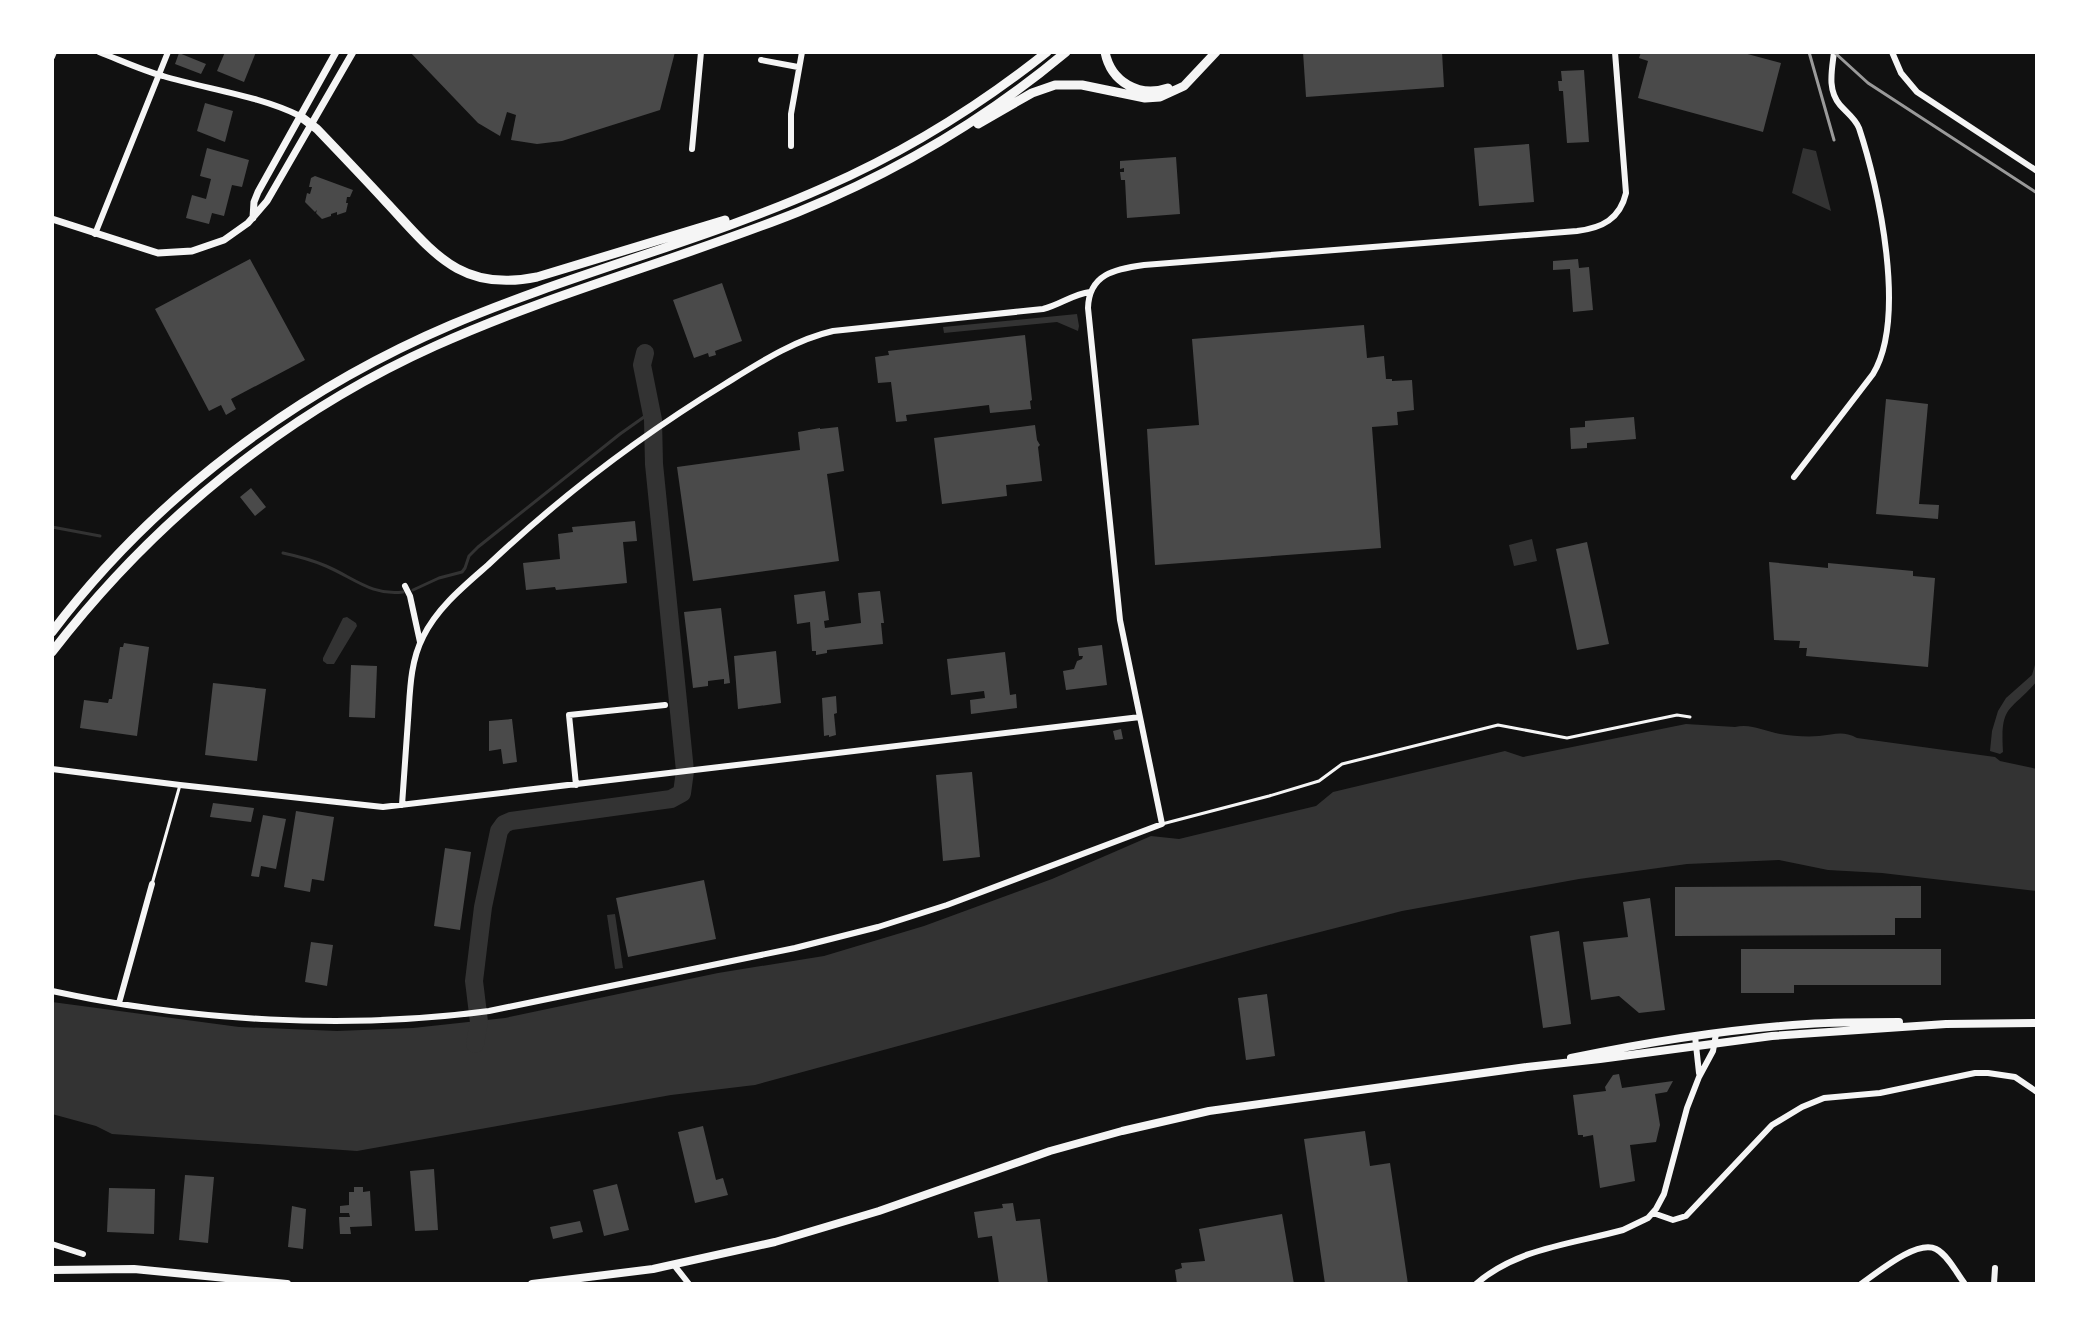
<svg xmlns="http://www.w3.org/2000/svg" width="2089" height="1336" font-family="Jost,sans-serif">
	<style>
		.water { fill: #333 }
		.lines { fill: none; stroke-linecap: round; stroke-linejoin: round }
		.stream { stroke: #333; stroke-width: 3 }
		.river { stroke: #333; stroke-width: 18 }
		.building { fill: #4a4a4a }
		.service { stroke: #f5f5f5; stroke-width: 3 }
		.minor { stroke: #f5f5f5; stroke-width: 6 }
		.tertiary { stroke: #f5f5f5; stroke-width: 7 }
		.secondary { stroke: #f5f5f5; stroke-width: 8 }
		.trunk { stroke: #f5f5f5; stroke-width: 9 }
		.rail { stroke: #9a9a9a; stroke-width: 3 }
	</style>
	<rect width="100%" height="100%" fill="#111"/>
	<path class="water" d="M 1803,148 L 1816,151 L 1831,211 L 1792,193 Z
		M 1077,314 L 1079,326 L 1078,331 L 1057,322 L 944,333 L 943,327 Z
		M 1532,539 L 1537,561 L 1514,566 L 1509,545 Z
		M 347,617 L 356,623 L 357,626 L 334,664 L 327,664 L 323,661 L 323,658 L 343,618 Z
		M 2037,658 L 2037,681 C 2010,713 2000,703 2003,752 L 2000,754 L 1990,751 L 1992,731 L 1998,711 L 2006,698 L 2032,675 Z
		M 1686,724 L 1735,727 C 1750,723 1765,731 1780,734 C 1792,736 1807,737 1819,736 C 1834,735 1842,730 1857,738 L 1995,757 L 2000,761 L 2037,769 L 2037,891 L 1882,873 L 1828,870 L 1779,860 L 1687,864 L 1579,879 L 1402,911 L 1277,943 L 755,1085 L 671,1095 L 357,1151 L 112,1134 L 96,1126 L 52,1114 L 52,1002 L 239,1027 L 337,1031 L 413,1028 L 505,1018 L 718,973 L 824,956 L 924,926 L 1052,879 L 1151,836 L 1179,839 L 1316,806 L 1333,792 L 1505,751 L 1523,757 Z
		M 615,914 L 623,968 L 615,969 L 607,915 Z"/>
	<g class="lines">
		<path class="stream" d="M 52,527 L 100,536
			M 283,553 C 297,556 312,560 326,566 C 354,578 372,596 403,592
			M 413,590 L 439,578 L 462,572 L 465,568 L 469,556 L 478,547 L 620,434 L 651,412"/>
		<path class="river" d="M 475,1044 L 479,1022 L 474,981 L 483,907 L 499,831 L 504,824 L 511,821 L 671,799 L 682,793 L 685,771 L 654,464 L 653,420 L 642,365 L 645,353"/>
	</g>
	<path class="building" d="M 225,52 L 256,52 L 244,82 L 217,71 Z
		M 410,52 L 675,52 L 660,110 L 562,141 L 537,144 L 511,140 L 516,115 L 507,112 L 500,136 L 478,123 Z
		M 1303,52 L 1442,52 L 1444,87 L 1306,97 Z
		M 1641,52 L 1740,52 L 1781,63 L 1763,132 L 1638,98 L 1648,61 L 1639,58 Z
		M 179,53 L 206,64 L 201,74 L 175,64 Z
		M 1584,70 L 1589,142 L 1567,143 L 1563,91 L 1559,91 L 1558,81 L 1562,81 L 1561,71 Z
		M 205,103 L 233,111 L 225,142 L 197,131 Z
		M 1529,144 L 1534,202 L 1479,206 L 1474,148 Z
		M 207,148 L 249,160 L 242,187 L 232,185 L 224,216 L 212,213 L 209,224 L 186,218 L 192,195 L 206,199 L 211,179 L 200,176 Z
		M 1176,157 L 1180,214 L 1127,218 L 1125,180 L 1121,180 L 1120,172 L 1124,172 L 1124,168 L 1120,169 L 1120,161 Z
		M 315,176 L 353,190 L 350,197 L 347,197 L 346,203 L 348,203 L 346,212 L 337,215 L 337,212 L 331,214 L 331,216 L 322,219 L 316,213 L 317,210 L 315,212 L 305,202 L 307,193 L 310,194 L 312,187 L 309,187 L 311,178 Z
		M 250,259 L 305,360 L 231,399 L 236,409 L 226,415 L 221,405 L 209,411 L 155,309 Z
		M 1578,259 L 1579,268 L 1589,267 L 1593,310 L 1573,312 L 1570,269 L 1553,270 L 1553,261 Z
		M 722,283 L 742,341 L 715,351 L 716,355 L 709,357 L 708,353 L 694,358 L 673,300 Z
		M 1364,325 L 1367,358 L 1384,356 L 1386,379 L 1392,379 L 1392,381 L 1412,380 L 1414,410 L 1397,412 L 1398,425 L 1372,427 L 1381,548 L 1155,565 L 1147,429 L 1199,425 L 1192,339 Z
		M 1025,335 L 1032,400 L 1030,401 L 1031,409 L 990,413 L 989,405 L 906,415 L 907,421 L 896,422 L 891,382 L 878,383 L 875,357 L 889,355 L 888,351 Z
		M 1886,399 L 1928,404 L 1919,504 L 1939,505 L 1938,519 L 1876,514 Z
		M 1634,417 L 1636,439 L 1587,443 L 1587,448 L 1571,449 L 1570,428 L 1585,427 L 1585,421 Z
		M 1035,425 L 1037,440 L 1040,445 L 1038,447 L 1042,481 L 1006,485 L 1007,496 L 942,504 L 934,438 Z
		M 838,427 L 844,471 L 827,474 L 839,561 L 693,581 L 677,467 L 800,450 L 798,432 L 820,428 L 820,429 Z
		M 251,488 L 266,507 L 255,516 L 240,497 Z
		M 635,521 L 637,541 L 623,542 L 627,583 L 556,590 L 555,587 L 526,590 L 523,563 L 560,559 L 558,534 L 573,532 L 572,527 Z
		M 1587,542 L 1609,644 L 1577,650 L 1556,549 Z
		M 1769,562 L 1828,568 L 1828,563 L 1913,571 L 1913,576 L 1935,578 L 1928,667 L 1806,656 L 1807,648 L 1799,648 L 1800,641 L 1774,640 Z
		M 825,591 L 829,620 L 824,621 L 825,628 L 861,623 L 858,593 L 880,591 L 884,623 L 881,623 L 883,644 L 827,650 L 827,653 L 816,655 L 816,651 L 812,651 L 810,622 L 797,624 L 794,595 Z
		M 721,608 L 730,683 L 724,684 L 724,679 L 708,681 L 708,686 L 693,688 L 684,612 Z
		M 124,643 L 149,647 L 137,736 L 80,728 L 84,700 L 108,703 L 109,699 L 112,699 L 120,647 L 123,647 Z
		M 1102,645 L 1107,685 L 1066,690 L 1063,671 L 1074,669 L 1077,661 L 1082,659 L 1083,656 L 1079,656 L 1078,648 Z
		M 776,651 L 781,703 L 738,709 L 734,656 Z
		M 1005,652 L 1010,695 L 1016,694 L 1017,708 L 971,714 L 970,700 L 985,698 L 984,691 L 951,695 L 947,659 Z
		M 351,665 L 377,666 L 375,718 L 349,717 Z
		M 213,683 L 266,689 L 257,761 L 205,755 Z
		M 836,696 L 837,713 L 834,714 L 836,735 L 829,737 L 829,735 L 824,736 L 822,698 Z
		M 512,719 L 517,762 L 503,764 L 501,749 L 489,751 L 489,721 Z
		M 1121,729 L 1123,739 L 1115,740 L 1113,731 Z
		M 972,772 L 980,857 L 943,861 L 936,775 Z
		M 213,803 L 254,808 L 251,822 L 210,817 Z
		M 296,811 L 334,817 L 324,881 L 312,879 L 310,892 L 284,887 Z
		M 263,815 L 286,819 L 276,869 L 261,866 L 259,877 L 251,876 Z
		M 445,848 L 471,852 L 460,930 L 434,926 Z
		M 704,880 L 716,939 L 628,957 L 616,898 Z
		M 1921,886 L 1921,918 L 1895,918 L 1895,935 L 1675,936 L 1675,887 Z
		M 1650,898 L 1665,1010 L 1639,1013 L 1619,996 L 1591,1000 L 1583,942 L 1628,937 L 1623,902 Z
		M 1559,931 L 1571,1024 L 1543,1028 L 1530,936 Z
		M 311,942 L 333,945 L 327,986 L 305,982 Z
		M 1741,949 L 1941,949 L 1941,985 L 1794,985 L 1794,993 L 1741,993 Z
		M 1267,994 L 1275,1056 L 1246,1060 L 1238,998 Z
		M 1619,1074 L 1622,1088 L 1673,1081 L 1667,1092 L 1655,1094 L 1660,1125 L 1656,1142 L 1630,1145 L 1635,1181 L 1600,1188 L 1593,1135 L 1583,1137 L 1583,1135 L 1578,1135 L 1573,1095 L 1606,1091 L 1605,1087 L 1613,1075 Z
		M 703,1126 L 716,1180 L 723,1178 L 728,1195 L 695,1203 L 678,1132 Z
		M 1365,1131 L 1370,1166 L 1390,1163 L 1408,1284 L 1325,1284 L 1304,1139 Z
		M 434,1169 L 438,1230 L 415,1231 L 410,1171 Z
		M 185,1175 L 214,1177 L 208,1243 L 179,1240 Z
		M 617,1184 L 629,1230 L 604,1236 L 593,1190 Z
		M 354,1187 L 363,1187 L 363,1192 L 370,1191 L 372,1226 L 350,1227 L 351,1234 L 340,1234 L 339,1217 L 350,1217 L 349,1213 L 340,1213 L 340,1206 L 349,1205 L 349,1192 L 354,1192 Z
		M 109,1188 L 155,1189 L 154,1234 L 107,1232 Z
		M 1013,1203 L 1016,1221 L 1040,1219 L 1048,1284 L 999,1284 L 992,1236 L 978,1238 L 974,1212 L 1003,1208 L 1002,1204 Z
		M 292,1206 L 306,1209 L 303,1249 L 288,1247 Z
		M 1282,1214 L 1294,1284 L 1177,1284 L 1175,1270 L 1182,1268 L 1181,1263 L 1205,1261 L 1199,1229 Z
		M 580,1221 L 583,1232 L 553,1239 L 550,1227 Z"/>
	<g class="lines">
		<path class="service" d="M 1162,824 L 1269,796 L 1319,781 L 1342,764 L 1498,725 L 1567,738 L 1677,715 L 1690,717
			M 152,884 L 180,785"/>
		<path class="minor" d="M 99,52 C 120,60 141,70 163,76 C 206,89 261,96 300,116
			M 1892,52 L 1901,73 L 1917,92 L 2037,171
			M 52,57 L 54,52
			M 761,60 L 798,67
			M 791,146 L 791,114 L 802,52
			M 692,149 L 701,52
			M 95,234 L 168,52
			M 1794,477 L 1873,374 C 1907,318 1879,188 1859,128 C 1855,118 1847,113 1840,105 C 1827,90 1832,70 1834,52
			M 405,586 L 410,596 L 420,642
			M 52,769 L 180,785 L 383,807 L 1140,717
			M 576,785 L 569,715 L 665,705
			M 402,805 C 404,777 406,749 408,720 C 410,692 410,662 423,637 C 437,608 464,586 488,565 C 560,497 640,436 725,384 C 759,363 794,340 833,331 L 1043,309 C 1060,305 1073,294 1090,292
			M 52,991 C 189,1021 350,1030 489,1011 L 795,948 L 878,927 L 947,905 L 1162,824 L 1120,620 L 1088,308 C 1089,274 1115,269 1144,265 L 1577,231 C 1602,228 1620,219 1626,193 L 1615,52
			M 119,1003 L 152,884
			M 1695,1036 L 1699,1073
			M 1653,1213 L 1673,1220 L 1686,1216 L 1772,1125 L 1802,1107 L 1824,1098 L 1880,1093 L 1975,1073 L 1988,1073 L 2015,1077 L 2037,1092
			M 52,1244 L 83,1254
			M 674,1265 L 689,1284
			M 1476,1284 C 1517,1248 1572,1244 1623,1230 L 1648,1218 L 1656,1209 L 1664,1194 L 1687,1108 L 1699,1077 L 1713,1051 L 1716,1034
			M 1861,1284 C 1877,1273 1917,1239 1936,1249 C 1948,1255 1957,1274 1965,1284
			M 1994,1284 L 1995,1268"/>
		<path class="tertiary" d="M 253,218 L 254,202 L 258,192 L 336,52
			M 52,219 L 158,253 L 192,251 L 224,240 L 248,223 L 267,201 L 353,52"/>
		<path class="secondary" d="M 1571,1058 C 1648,1042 1728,1029 1807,1024 C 1837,1022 1868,1022 1899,1022
			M 52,1270 L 134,1269 L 287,1284
			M 532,1284 L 653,1269 L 775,1242 L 879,1211 L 1050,1151 L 1122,1131 L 1209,1111 L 1527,1067 L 1600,1059 L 1772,1036 L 1946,1024 L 2037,1023"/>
		<path class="trunk" d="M 1105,52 C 1111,82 1139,98 1168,88
			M 300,116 L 317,129 C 340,153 363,177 386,202 C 433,252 460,293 537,277 L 725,220
			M 978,124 L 1032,93 L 1055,85 L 1082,85 L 1145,98 L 1160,97 L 1184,86 L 1216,52
			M 52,632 C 154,497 296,391 451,325 C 573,273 704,241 825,187 C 905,152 979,106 1047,52
			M 52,652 C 154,520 284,414 435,346 C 552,293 678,260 798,212 C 894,173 986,119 1066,52"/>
		<path class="rail" d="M 1809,52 L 1834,140
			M 1834,52 L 1868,83 L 2037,193"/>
	</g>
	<rect width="2089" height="1336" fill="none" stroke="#ffffff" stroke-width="108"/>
</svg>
